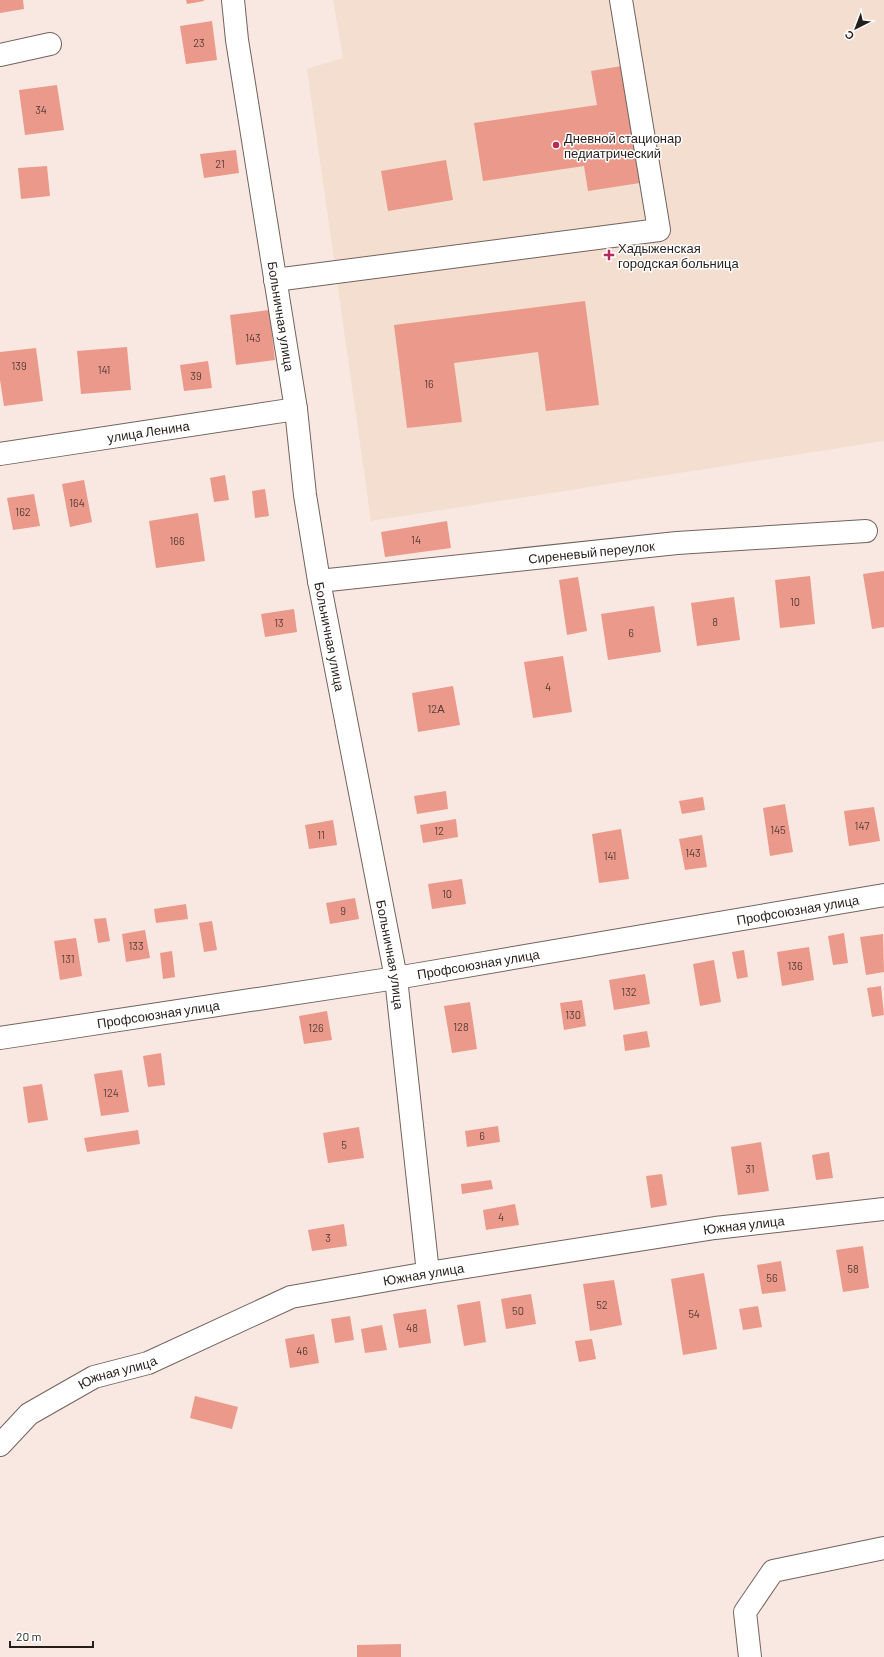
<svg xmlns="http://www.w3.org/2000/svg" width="884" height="1657" font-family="Barlow,sans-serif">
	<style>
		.medical { fill: #f3ded0 }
		.building { fill: #ea998a }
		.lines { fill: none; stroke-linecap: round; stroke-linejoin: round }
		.minor-casing { stroke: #72635e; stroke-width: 24 }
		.minor { stroke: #fff; stroke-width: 22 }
		.poi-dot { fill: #b82957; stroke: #fff; stroke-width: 1.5 }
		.labels { text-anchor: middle; stroke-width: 3; stroke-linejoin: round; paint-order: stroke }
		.number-label { font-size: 11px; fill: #563e38 }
		.poi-label { font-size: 13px; fill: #251f1c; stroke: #fff; text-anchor: start }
		.street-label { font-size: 13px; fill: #251f1c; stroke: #fff }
	</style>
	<rect width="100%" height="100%" fill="#f9e8e1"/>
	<path class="medical" d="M 333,0 L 884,0 L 884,441 L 371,521 L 307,69 L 343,58 Z"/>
	<path class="building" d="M 0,0 L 23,0 L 24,9 L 0,13 Z
		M 186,0 L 204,0 L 204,1 L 187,4 Z
		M 212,21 L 217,60 L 186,64 L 180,26 Z
		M 622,66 L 640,183 L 588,191 L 584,166 L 483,181 L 474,123 L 597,105 L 591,71 Z
		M 57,85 L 64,130 L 25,135 L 19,90 Z
		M 236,150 L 239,173 L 204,178 L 200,154 Z
		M 446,160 L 453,200 L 388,211 L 381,171 Z
		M 47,166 L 50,196 L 21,199 L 18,168 Z
		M 585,301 L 599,405 L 546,411 L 538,352 L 454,363 L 462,422 L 407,428 L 394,325 Z
		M 269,310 L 275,360 L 236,365 L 230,315 Z
		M 127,347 L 131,390 L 81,394 L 77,351 Z
		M 36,348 L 43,401 L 4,406 L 0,380 L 0,352 Z
		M 208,361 L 212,388 L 184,391 L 180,365 Z
		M 225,475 L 229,500 L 214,502 L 210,478 Z
		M 84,480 L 92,522 L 70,527 L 62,484 Z
		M 265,489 L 269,516 L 255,518 L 252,491 Z
		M 34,494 L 40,526 L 13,530 L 7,498 Z
		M 198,513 L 205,561 L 156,568 L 149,521 Z
		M 447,521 L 451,548 L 385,557 L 381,532 Z
		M 884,571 L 884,627 L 872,629 L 863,574 Z
		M 810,576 L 815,624 L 780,628 L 775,580 Z
		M 578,577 L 587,631 L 567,635 L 559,580 Z
		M 734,597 L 740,640 L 697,646 L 691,603 Z
		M 654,606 L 661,652 L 608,660 L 601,614 Z
		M 294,609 L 297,632 L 265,637 L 261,614 Z
		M 563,656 L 572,712 L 533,718 L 524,662 Z
		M 453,686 L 460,725 L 418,732 L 412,693 Z
		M 446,791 L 448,809 L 417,814 L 414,796 Z
		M 703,797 L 705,810 L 682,814 L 679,801 Z
		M 785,804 L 793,852 L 770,856 L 763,808 Z
		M 874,807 L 880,841 L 849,846 L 844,811 Z
		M 456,819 L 458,837 L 423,843 L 420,825 Z
		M 333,820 L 337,845 L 309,849 L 305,825 Z
		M 621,829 L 629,879 L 599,883 L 592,834 Z
		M 702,835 L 707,867 L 685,870 L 679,839 Z
		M 462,879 L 466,904 L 432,909 L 428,884 Z
		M 355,898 L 359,919 L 330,924 L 326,903 Z
		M 186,904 L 188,919 L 156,923 L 154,909 Z
		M 106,918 L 110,941 L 98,943 L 94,919 Z
		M 212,921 L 217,950 L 204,952 L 199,923 Z
		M 145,930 L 150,958 L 126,962 L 122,934 Z
		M 844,933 L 848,963 L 833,965 L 828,936 Z
		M 883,934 L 884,972 L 866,975 L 860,937 Z
		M 76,938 L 82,976 L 60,980 L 54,941 Z
		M 809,947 L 814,980 L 782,986 L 777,952 Z
		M 744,950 L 748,977 L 737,979 L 732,952 Z
		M 172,951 L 175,977 L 163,979 L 160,953 Z
		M 714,960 L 721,1002 L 700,1006 L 693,964 Z
		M 645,974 L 650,1004 L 614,1010 L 609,980 Z
		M 881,986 L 884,1015 L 872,1017 L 867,988 Z
		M 582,1000 L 586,1026 L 564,1030 L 560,1003 Z
		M 470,1002 L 477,1049 L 452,1053 L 444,1006 Z
		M 327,1011 L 332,1040 L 304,1044 L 299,1016 Z
		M 647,1031 L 650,1047 L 625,1051 L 623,1035 Z
		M 161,1053 L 165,1085 L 148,1087 L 143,1056 Z
		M 122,1070 L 129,1112 L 101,1116 L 94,1074 Z
		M 42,1084 L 48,1120 L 28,1123 L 23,1087 Z
		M 498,1126 L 500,1142 L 467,1147 L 465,1131 Z
		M 359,1127 L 364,1158 L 328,1163 L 323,1133 Z
		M 138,1130 L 140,1144 L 87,1152 L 84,1138 Z
		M 761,1142 L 769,1191 L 738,1195 L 731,1147 Z
		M 829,1152 L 833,1178 L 816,1180 L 812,1155 Z
		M 662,1174 L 667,1205 L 651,1208 L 646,1176 Z
		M 491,1180 L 493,1189 L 462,1194 L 461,1184 Z
		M 515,1204 L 519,1225 L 486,1230 L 483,1210 Z
		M 344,1224 L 347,1246 L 312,1251 L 308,1230 Z
		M 863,1246 L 869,1288 L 843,1292 L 836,1250 Z
		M 781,1261 L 786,1291 L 762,1294 L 757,1265 Z
		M 704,1273 L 717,1349 L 683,1355 L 671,1279 Z
		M 614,1280 L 622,1325 L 590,1331 L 583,1284 Z
		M 531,1294 L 536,1324 L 506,1329 L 501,1299 Z
		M 480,1301 L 486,1342 L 464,1346 L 457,1305 Z
		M 758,1306 L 762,1327 L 743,1330 L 739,1309 Z
		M 426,1309 L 431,1343 L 399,1348 L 393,1314 Z
		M 350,1316 L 354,1340 L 335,1343 L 331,1319 Z
		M 382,1325 L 387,1350 L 365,1353 L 361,1329 Z
		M 314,1334 L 319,1363 L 290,1368 L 285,1339 Z
		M 592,1339 L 596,1359 L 579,1362 L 575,1341 Z
		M 195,1396 L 238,1407 L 232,1429 L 190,1418 Z
		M 401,1644 L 401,1657 L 357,1657 L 357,1645 Z"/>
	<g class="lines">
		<defs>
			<g id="minor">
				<path id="s1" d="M 233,0 L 237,40 L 296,409 L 305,495 L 319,581 L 396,978 L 428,1273"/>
				<path d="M 0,55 L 50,44"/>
				<path d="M 275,280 L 659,230 L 621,0"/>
				<path id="s2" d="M 0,454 L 296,409"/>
				<path id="s3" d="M 319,581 L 677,543 L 866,531"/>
				<path id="s4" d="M 0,1038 L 396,978 L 884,895"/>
				<path id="s5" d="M 0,1445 L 29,1414 L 94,1377 L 148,1363 L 291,1297 L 428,1273 L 715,1228 L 884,1209"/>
				<path d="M 750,1657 L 745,1612 L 773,1571 L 884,1548"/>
			</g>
		</defs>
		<use href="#minor" class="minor-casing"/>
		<use href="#minor" class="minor"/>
	</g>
	<g class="poi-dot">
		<circle cx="556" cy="145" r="4"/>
		<path d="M607 249h4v4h4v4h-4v4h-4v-4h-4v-4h4z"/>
	</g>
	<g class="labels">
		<g class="number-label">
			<text x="199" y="47">23</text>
			<text x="41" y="114">34</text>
			<text x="220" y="168">21</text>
			<text x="253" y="342">143</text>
			<text x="19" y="370">139</text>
			<text x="104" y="374">141</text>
			<text x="196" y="380">39</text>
			<text x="429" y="388">16</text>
			<text x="77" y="507">164</text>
			<text x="23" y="516">162</text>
			<text x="416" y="544">14</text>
			<text x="177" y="545">166</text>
			<text x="795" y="606">10</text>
			<text x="715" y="626">8</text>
			<text x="279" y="627">13</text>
			<text x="631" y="637">6</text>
			<text x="548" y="691">4</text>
			<text x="436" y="713">12А</text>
			<text x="862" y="830">147</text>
			<text x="778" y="834">145</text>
			<text x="439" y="835">12</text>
			<text x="321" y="839">11</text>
			<text x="693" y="857">143</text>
			<text x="610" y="860">141</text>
			<text x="447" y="898">10</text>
			<text x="343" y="915">9</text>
			<text x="136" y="950">133</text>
			<text x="68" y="963">131</text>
			<text x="795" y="970">136</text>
			<text x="629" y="996">132</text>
			<text x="573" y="1019">130</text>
			<text x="461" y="1031">128</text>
			<text x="316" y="1032">126</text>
			<text x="111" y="1097">124</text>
			<text x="482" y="1140">6</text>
			<text x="344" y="1149">5</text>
			<text x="750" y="1173">31</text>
			<text x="501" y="1221">4</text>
			<text x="328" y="1242">3</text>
			<text x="853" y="1273">58</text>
			<text x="772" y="1282">56</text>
			<text x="602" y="1309">52</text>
			<text x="518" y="1315">50</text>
			<text x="694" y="1318">54</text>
			<text x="412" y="1332">48</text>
			<text x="302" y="1355">46</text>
		</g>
		<g class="poi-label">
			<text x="564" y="143">Дневной стационар<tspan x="564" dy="15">педиатрический</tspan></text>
			<text x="618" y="253">Хадыженская<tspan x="618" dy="15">городская больница</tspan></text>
		</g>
		<g class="street-label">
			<text dy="5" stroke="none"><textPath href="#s1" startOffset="320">Больничная улица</textPath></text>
			<text dy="5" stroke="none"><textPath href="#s2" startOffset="150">улица Ленина</textPath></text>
			<text dy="5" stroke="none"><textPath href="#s3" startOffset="274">Сиреневый переулок</textPath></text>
			<text dy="5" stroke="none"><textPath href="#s1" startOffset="644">Больничная улица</textPath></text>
			<text dy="5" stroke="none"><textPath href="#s4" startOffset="808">Профсоюзная улица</textPath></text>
			<text dy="5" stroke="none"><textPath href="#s1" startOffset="968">Больничная улица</textPath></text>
			<text dy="5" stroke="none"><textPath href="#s4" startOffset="484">Профсоюзная улица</textPath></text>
			<text dy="5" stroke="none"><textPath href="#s4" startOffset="160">Профсоюзная улица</textPath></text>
			<text dy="5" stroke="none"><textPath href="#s5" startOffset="789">Южная улица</textPath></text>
			<text dy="5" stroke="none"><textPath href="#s5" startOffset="465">Южная улица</textPath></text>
			<text dy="5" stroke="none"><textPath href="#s5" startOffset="141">Южная улица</textPath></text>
		</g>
	</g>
	<g transform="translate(856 28) rotate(222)" stroke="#ffffff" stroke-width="3" paint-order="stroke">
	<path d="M0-3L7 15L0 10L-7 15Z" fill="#251f1c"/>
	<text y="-6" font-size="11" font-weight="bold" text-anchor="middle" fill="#251f1c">С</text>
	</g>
	<path d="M10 1641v6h83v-6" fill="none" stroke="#251f1c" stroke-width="2"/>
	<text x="16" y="1641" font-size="12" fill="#251f1c" stroke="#ffffff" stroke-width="3" paint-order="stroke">20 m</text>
</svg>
